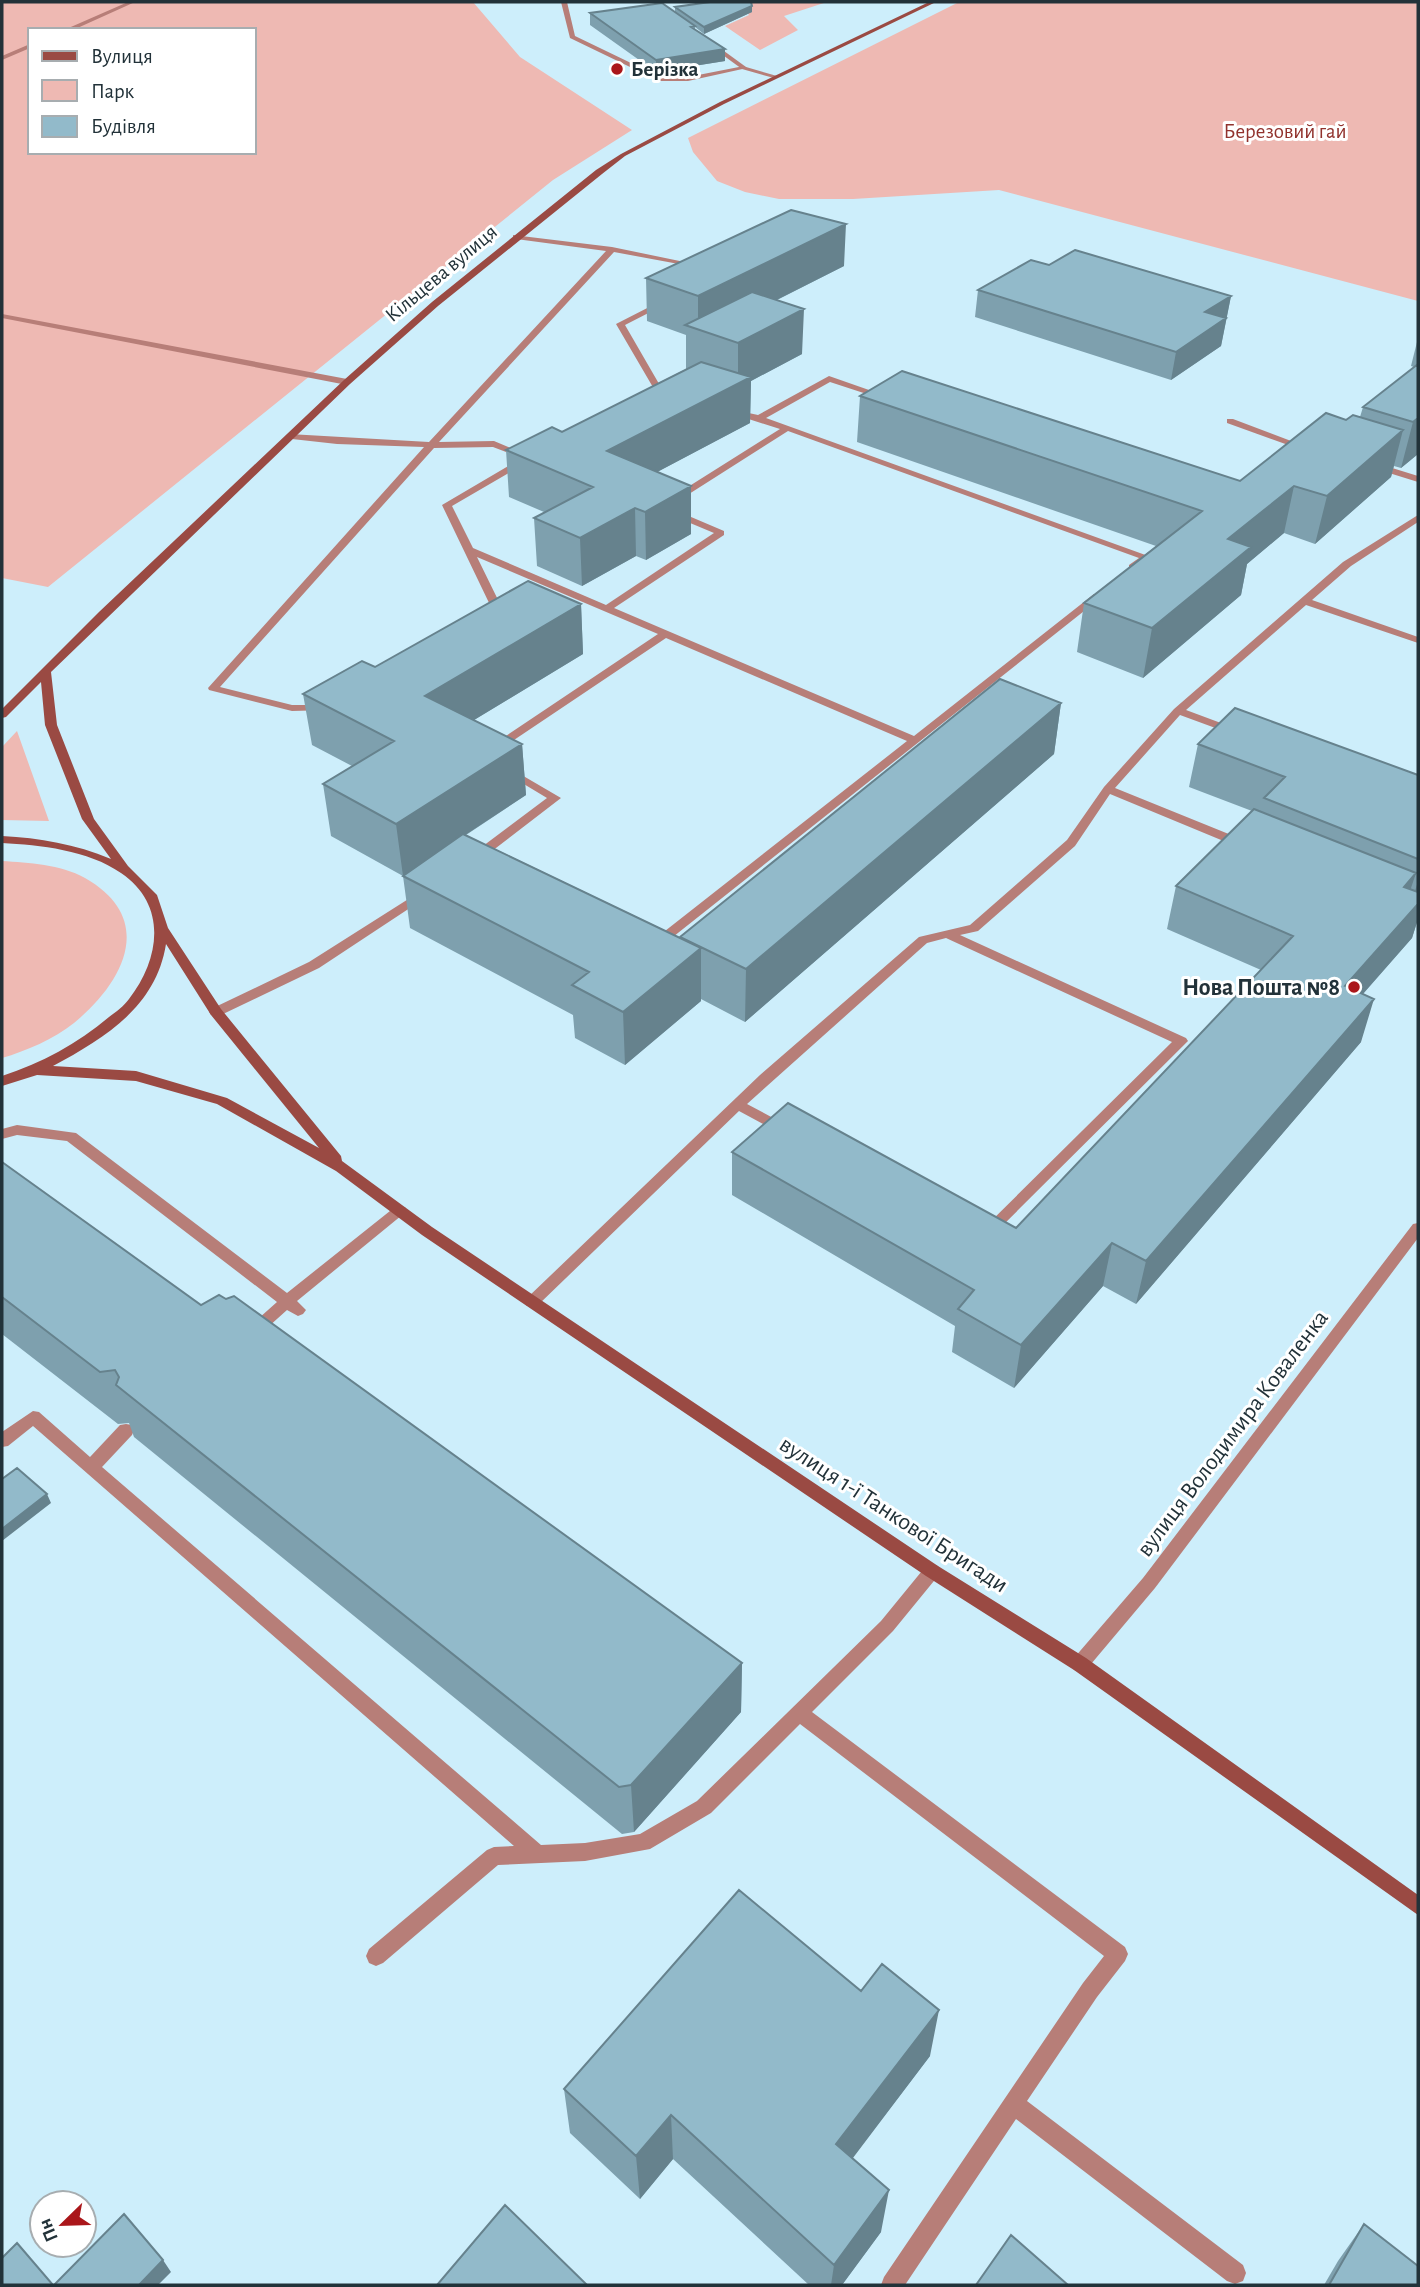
<svg xmlns="http://www.w3.org/2000/svg" width="1420" height="2287" font-family="'Alegreya Sans',sans-serif">
	<style>
		.green { fill: #eeb9b3; fill-rule: evenodd }
		.lines { fill: none; stroke-linecap: round; stroke-linejoin: round }
		.service { fill: #b77e78; fill-rule: evenodd }
		.minor { fill: #b77e78; fill-rule: evenodd }
		.tertiary { fill: #b77e78; fill-rule: evenodd }
		.secondary { fill: #9a4a43; fill-rule: evenodd }
		.wall { fill: #7ea0ae }
		.shaded-wall { fill: #66828d }
		.building { fill: #92baca; stroke: #66828d; stroke-width: 2 }
		.poi-dot { fill: #aa161a; stroke: #fff; stroke-width: 2.5 }
		.labels { text-anchor: middle; stroke-width: 6; stroke-linejoin: round; paint-order: stroke }
		.far-poi-label { font-size: 21px; font-weight: bold; fill: #223239; stroke: #fff; text-anchor: start }
		.far-park-label { font-size: 21px; fill: #91322d; stroke: #fff }
		.far-street-label { font-size: 21px; fill: #223239; stroke: #fff }
		.poi-label { font-size: 24px; font-weight: bold; fill: #223239; stroke: #fff; text-anchor: end }
		.street-label { font-size: 24px; fill: #223239; stroke: #fff }
	</style>
	<rect width="100%" height="100%" fill="#cdeefb"/>
	<path class="green" d="M 2,2 L 473,2 L 520,57 L 632,130 L 553,180 L 48,587 L 2,578 ZM 30,30 L 254,30 L 254,152 L 30,152 Z
		M 738,2 L 827,2 L 784,16 L 798,30 L 760,50 L 725,26 L 749,15 Z
		M 959,2 L 1418,2 L 1418,301 L 999,190 L 853,199 L 779,199 L 745,192 L 717,181 L 693,152 L 688,138 Z
		M 17,731 L 49,821 L 2,820 L 2,747 Z
		M 2,861 C 29,863 60,864 85,878 C 157,919 124,982 74,1023 C 54,1039 26,1051 2,1058 Z"/>
	<g class="lines">
		<path class="service" d="M 128,2 L 135,2 L 73,30 L 64,30 Z
			M 561,2 L 567,2 L 575,36 L 660,77 L 688,77 L 744,66 L 747,68 L 688,81 L 659,81 L 570,38 Z
			M 30,44 L 30,48 L 2,60 L 2,56 Z
			M 513,235 L 612,247 L 699,265 L 695,267 L 614,252 L 439,442 L 494,441 L 529,456 L 525,459 L 528,461 L 526,463 L 452,506 L 473,548 L 606,605 L 714,533 L 671,515 L 671,511 L 677,511 L 724,531 L 724,535 L 614,608 L 914,736 L 1094,594 L 1103,596 L 659,948 L 655,949 L 649,945 L 651,942 L 907,741 L 666,638 L 499,750 L 491,750 L 491,746 L 658,634 L 477,557 L 502,608 L 494,614 L 486,614 L 486,610 L 491,607 L 442,505 L 522,458 L 493,447 L 434,448 L 220,687 L 292,705 L 325,705 L 330,708 L 329,710 L 292,711 L 209,690 L 208,688 L 424,447 L 337,444 L 292,439 L 289,438 L 289,434 L 429,442 L 606,251 L 516,239 L 513,239 Z
			M 661,301 L 664,301 L 664,305 L 625,325 L 662,389 L 658,392 L 654,389 L 616,324 Z
			M 2,314 L 347,379 L 351,382 L 347,385 L 2,318 Z
			M 829,376 L 889,397 L 882,399 L 830,382 L 766,418 L 1151,557 L 1137,569 L 1129,569 L 1129,565 L 1139,558 L 788,431 L 678,501 L 672,501 L 672,497 L 780,429 L 730,413 L 730,409 L 758,415 Z
			M 1227,419 L 1233,419 L 1299,444 L 1291,446 L 1227,423 Z
			M 1376,463 L 1418,476 L 1418,482 L 1373,468 L 1371,466 Z
			M 1418,515 L 1418,522 L 1351,566 L 1312,600 L 1418,637 L 1418,643 L 1306,605 L 1186,710 L 1237,729 L 1237,733 L 1229,733 L 1180,715 L 1115,788 L 1246,841 L 1246,847 L 1238,847 L 1110,794 L 1075,846 L 978,931 L 960,935 L 1186,1038 L 1188,1041 L 993,1235 L 983,1235 L 981,1231 L 1172,1042 L 946,938 L 927,943 L 747,1104 L 788,1126 L 790,1129 L 788,1132 L 778,1132 L 739,1111 L 537,1306 L 527,1306 L 524,1302 L 527,1298 L 760,1075 L 919,937 L 970,925 L 1067,840 L 1104,787 L 1174,709 L 1343,562 Z
			M 508,767 L 561,798 L 479,861 L 471,861 L 469,858 L 471,855 L 547,798 L 504,772 L 502,770 Z
			M 421,891 L 425,892 L 427,895 L 425,898 L 319,968 L 221,1015 L 211,1015 L 209,1012 L 211,1009 L 309,962 Z
			M 17,1125 L 76,1133 L 287,1293 L 395,1207 L 405,1207 L 407,1211 L 297,1301 L 306,1310 L 303,1314 L 298,1316 L 287,1310 L 258,1336 L 248,1336 L 245,1332 L 248,1328 L 277,1302 L 67,1141 L 17,1135 L 2,1139 L 2,1129 Z
			M 33,1411 L 39,1412 L 90,1457 L 120,1425 L 126,1424 L 132,1425 L 134,1430 L 132,1435 L 102,1467 L 541,1845 L 585,1843 L 640,1834 L 697,1801 L 881,1621 L 926,1566 L 932,1564 L 938,1566 L 940,1571 L 938,1576 L 893,1631 L 812,1712 L 1125,1947 L 1128,1954 L 1125,1961 L 1097,1997 L 1027,2101 L 1243,2265 L 1246,2273 L 1243,2281 L 1235,2284 L 1227,2281 L 1016,2119 L 905,2285 L 881,2285 L 884,2277 L 1083,1983 L 1104,1956 L 800,1724 L 711,1813 L 650,1849 L 585,1861 L 498,1865 L 383,1963 L 376,1966 L 369,1963 L 366,1956 L 369,1949 L 487,1850 L 494,1847 L 514,1846 L 33,1426 L 8,1446 L 2,1447 L 2,1432 Z"/>
		<path class="minor" d="M 709,43 L 713,43 L 746,67 L 777,76 L 774,78 L 742,69 L 709,45 Z"/>
		<path class="tertiary" d="M 1418,1223 L 1418,1238 L 1155,1588 L 1086,1670 L 1080,1672 L 1074,1670 L 1071,1664 L 1074,1658 L 1143,1578 L 1413,1224 Z"/>
		<path class="secondary" d="M 929,2 L 936,2 L 724,104 L 625,156 L 602,174 L 438,306 L 350,384 L 51,672 L 57,725 L 94,819 L 128,866 L 157,895 L 168,928 L 221,1009 L 341,1156 L 342,1161 L 432,1227 L 938,1566 L 1086,1658 L 1418,1895 L 1418,1915 L 1074,1670 L 926,1576 L 422,1235 L 336,1171 L 217,1104 L 136,1081 L 37,1075 L 2,1086 L 2,1076 C 42,1063 77,1044 109,1017 C 116,1012 124,1006 129,999 C 160,959 168,905 121,873 C 88,850 40,845 2,843 L 2,836 C 40,838 75,844 111,859 L 82,819 L 45,725 L 41,682 L 6,717 L 2,718 L 2,709 L 99,612 L 344,380 L 432,302 L 596,170 L 621,154 L 720,102 ZM 166,944 L 211,1015 L 319,1148 L 227,1098 L 136,1071 L 53,1066 C 105,1038 156,1007 166,944 Z"/>
	</g>
	<path class="wall" d="M 752,6 L 752,12 L 704,34 L 695,27 L 695,29 L 725,61 L 656,72 L 590,25 L 590,13 L 675,12 L 675,7 Z
		M 1049,265 L 1231,296 L 1221,346 L 1171,380 L 975,317 L 978,290 Z
		M 844,266 L 777,300 L 802,354 L 751,381 L 750,423 L 657,472 L 691,534 L 646,560 L 636,556 L 582,586 L 537,566 L 534,518 L 544,512 L 509,497 L 506,450 L 562,432 L 686,369 L 686,335 L 647,321 L 646,278 Z
		M 1418,338 L 1418,454 L 1401,468 L 1394,466 L 1391,477 L 1315,544 L 1284,533 L 1247,564 L 1241,595 L 1143,678 L 1077,652 L 1084,603 L 1156,546 L 857,442 L 860,396 L 1240,481 L 1346,420 L 1360,417 L 1363,407 L 1414,367 L 1411,366 Z
		M 581,604 L 583,654 L 474,720 L 522,744 L 526,795 L 466,835 L 681,938 L 680,937 L 1061,703 L 1054,754 L 745,1022 L 701,999 L 701,1001 L 625,1065 L 575,1038 L 573,1015 L 410,928 L 403,876 L 331,836 L 323,784 L 352,766 L 312,745 L 303,694 L 375,667 Z
		M 1198,744 L 1418,775 L 1418,919 L 1412,938 L 1363,994 L 1361,1042 L 1136,1304 L 1103,1286 L 1014,1388 L 952,1352 L 955,1326 L 732,1195 L 732,1152 L 1016,1228 L 1261,970 L 1167,929 L 1176,886 L 1252,811 L 1189,787 Z
		M 2,1162 L 201,1305 L 742,1663 L 741,1712 L 634,1832 L 622,1834 L 134,1437 L 129,1423 L 118,1424 L 2,1334 Z
		M 930,2056 L 852,2158 L 881,2232 L 842,2285 L 809,2285 L 673,2159 L 640,2199 L 570,2133 L 564,2089 Z
		M 1364,2224 L 1418,2285 L 1324,2285 L 1338,2261 Z"/>
	<path class="shaded-wall" d="M 752,6 L 752,12 L 704,34 L 704,27 Z
		M 725,49 L 725,61 L 656,72 L 656,60 Z
		M 846,224 L 844,266 L 711,333 L 698,329 L 698,296 Z
		M 1231,296 L 1221,346 L 1171,380 L 1176,352 L 1205,312 Z
		M 804,309 L 802,354 L 751,381 L 750,423 L 608,498 L 607,451 L 738,383 L 738,343 Z
		M 1418,418 L 1418,454 L 1401,468 L 1413,422 Z
		M 1403,430 L 1391,477 L 1315,544 L 1327,496 Z
		M 691,486 L 691,534 L 646,560 L 645,512 Z
		M 1294,486 L 1284,533 L 1247,564 L 1241,595 L 1143,678 L 1152,628 L 1228,539 Z
		M 635,508 L 636,556 L 582,586 L 580,538 Z
		M 581,604 L 583,654 L 431,746 L 425,696 Z
		M 1061,703 L 1054,754 L 745,1022 L 746,969 Z
		M 522,744 L 526,795 L 403,876 L 396,824 Z
		M 1416,873 L 1402,915 L 1404,887 Z
		M 1418,881 L 1418,896 L 1411,905 Z
		M 1418,904 L 1418,919 L 1412,938 L 1332,1029 L 1345,986 Z
		M 701,948 L 701,1001 L 625,1065 L 623,1012 Z
		M 1374,999 L 1361,1042 L 1136,1304 L 1146,1261 Z
		M 1112,1243 L 1103,1286 L 1014,1388 L 1021,1345 Z
		M 47,1494 L 51,1503 L 2,1541 L 2,1529 Z
		M 742,1663 L 741,1712 L 634,1832 L 631,1785 Z
		M 939,2010 L 930,2056 L 831,2187 L 836,2144 Z
		M 671,2115 L 673,2159 L 640,2199 L 636,2156 Z
		M 889,2190 L 881,2232 L 842,2285 L 831,2285 L 834,2265 Z
		M 163,2260 L 171,2272 L 158,2285 L 139,2285 Z"/>
	<path class="building" d="M 710,2 L 751,2 L 752,6 L 704,27 L 675,7 Z
		M 662,3 L 695,26 L 691,27 L 725,49 L 656,60 L 590,13 Z
		M 791,210 L 846,224 L 698,296 L 646,278 Z
		M 1075,250 L 1231,296 L 1205,312 L 1226,318 L 1176,352 L 978,290 L 1031,260 L 1049,265 Z
		M 752,292 L 804,309 L 738,343 L 685,325 Z
		M 701,362 L 751,377 L 607,451 L 691,486 L 645,512 L 635,508 L 580,538 L 534,518 L 593,487 L 506,450 L 552,427 L 562,432 Z
		M 1418,364 L 1418,418 L 1413,422 L 1363,407 Z
		M 902,371 L 1240,481 L 1326,413 L 1346,420 L 1353,415 L 1403,430 L 1327,496 L 1294,486 L 1228,539 L 1251,547 L 1152,628 L 1084,603 L 1202,511 L 860,396 Z
		M 528,581 L 581,604 L 425,696 L 522,744 L 396,824 L 323,784 L 394,741 L 303,694 L 362,661 L 375,667 Z
		M 1000,679 L 1061,703 L 746,969 L 680,937 Z
		M 1235,708 L 1418,775 L 1418,859 L 1264,798 L 1285,777 L 1198,744 Z
		M 1254,809 L 1416,873 L 1404,887 L 1418,892 L 1418,904 L 1345,986 L 1374,999 L 1146,1261 L 1112,1243 L 1021,1345 L 958,1309 L 974,1290 L 732,1152 L 788,1103 L 1016,1228 L 1293,936 L 1176,886 Z
		M 463,834 L 701,948 L 623,1012 L 572,985 L 589,972 L 403,876 Z
		M 2,1162 L 201,1305 L 219,1295 L 226,1299 L 234,1296 L 742,1663 L 631,1785 L 619,1787 L 116,1385 L 119,1377 L 115,1370 L 100,1372 L 2,1297 Z
		M 17,1468 L 47,1494 L 2,1529 L 2,1479 Z
		M 739,1890 L 861,1991 L 882,1964 L 939,2010 L 836,2144 L 889,2190 L 834,2265 L 671,2115 L 636,2156 L 564,2089 Z
		M 505,2205 L 587,2285 L 437,2285 Z
		M 124,2214 L 163,2260 L 139,2285 L 54,2285 Z
		M 1364,2224 L 1418,2266 L 1418,2285 L 1329,2285 Z
		M 1011,2235 L 1068,2285 L 976,2285 Z
		M 17,2243 L 53,2285 L 2,2285 L 2,2258 Z"/>
	<g class="poi-dot">
		<circle cx="617" cy="69" r="7"/>
		<circle cx="1354" cy="987" r="7"/>
	</g>
	<g class="labels">
		<g class="far-poi-label">
			<text x="631" y="76">Берізка</text>
		</g>
		<g class="far-park-label">
			<text x="1285" y="138">Березовий гай</text>
		</g>
		<g class="far-street-label">
			<text transform="translate(441 273) rotate(-40)" y="7">Кільцева вулиця</text>
		</g>
		<g class="poi-label">
			<text x="1340" y="995">Нова Пошта №8</text>
		</g>
		<g class="street-label">
			<text transform="translate(1232 1433) rotate(-53)" y="8">вулиця Володимира Коваленка</text>
			<text transform="translate(894 1514) rotate(33)" y="8">вулиця 1-ї Танкової Бригади</text>
		</g>
	</g>
	<rect width="1420" height="2287" fill="none" stroke="#223239" stroke-width="7"/>
	<rect x="28" y="28" width="228" height="126" fill="#ffffff" stroke="#a7adb0" stroke-width="2"/>
	<rect x="42" y="51" width="35" height="10" fill="#9a4a43" stroke="#a7adb0" stroke-width="2"/>
	<text x="91" y="63" font-size="21" fill="#223239">Вулиця</text>
	<rect x="42" y="80" width="35" height="21" fill="#eeb9b3" stroke="#a7adb0" stroke-width="2"/>
	<text x="91" y="98" font-size="21" fill="#223239">Парк</text>
	<rect x="42" y="116" width="35" height="21" fill="#92baca" stroke="#a7adb0" stroke-width="2"/>
	<text x="91" y="133" font-size="21" fill="#223239">Будівля</text>
	<g transform="translate(63 2224) rotate(247)"><circle r="33" fill="#ffffff" stroke="#a7adb0" stroke-width="2"/>
	<path d="M0-5L12 26L0 18L-12 26Z" fill="#aa161a"/>
	<text y="-10" font-size="19" font-weight="bold" text-anchor="middle" fill="#223239">Пн</text>
	</g>
</svg>
